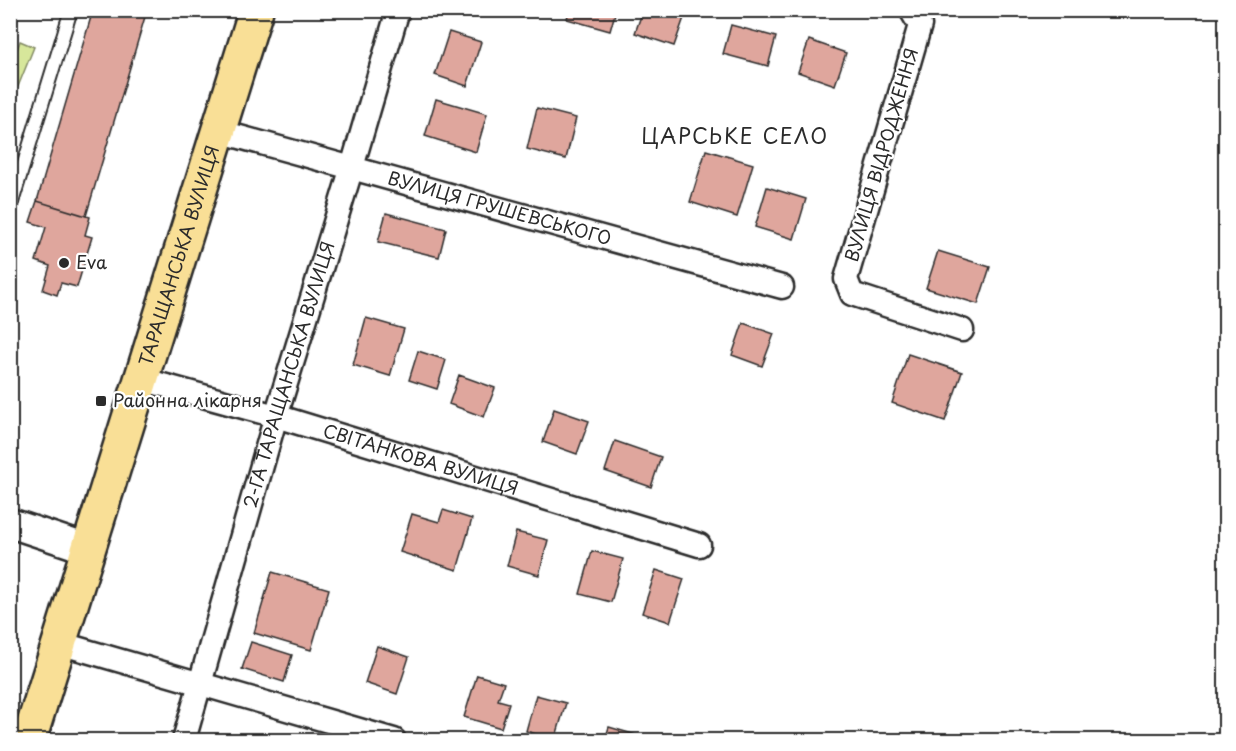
<svg xmlns="http://www.w3.org/2000/svg" width="1236" height="751" font-family="'Playpen Sans',sans-serif">
	<style>
		.green { fill: #d7e79b; stroke: #818963; stroke-width: 1.5 }
		.building { fill: #dfa69d; stroke: #2b2b2b; stroke-width: 1.5 }
		.lines { fill: none; stroke-linecap: round; stroke-linejoin: round }
		.service-casing { stroke: #2b2b2b; stroke-width: 16 }
		.minor-casing { stroke: #2b2b2b; stroke-width: 27 }
		.tertiary-casing { stroke: #2b2b2b; stroke-width: 33 }
		.primary-casing { stroke: #2b2b2b; stroke-width: 38 }
		.service { stroke: #fff; stroke-width: 12 }
		.minor { stroke: #fff; stroke-width: 22 }
		.tertiary { stroke: #fff; stroke-width: 28 }
		.primary { stroke: #f9df96; stroke-width: 33 }
		.poi-dot { fill: #2b2b2b; stroke: #fff; stroke-width: 2 }
		.labels { text-anchor: middle; stroke-width: 4.5; stroke-linejoin: round; paint-order: stroke }
		.street-label { font-size: 18px; fill: #2b2b2b; stroke: #fff }
		.poi-label { font-size: 18px; fill: #2b2b2b; stroke: #fff; text-anchor: start }
		.quarter-label { font-size: 21px; letter-spacing: 1.5px; fill: #2b2b2b; stroke: #fff }
	</style>
	<rect width="100%" height="100%" fill="#fff"/>
	<filter id="ink" filterUnits="userSpaceOnUse"><feTurbulence type="fractalNoise" baseFrequency=".0167" numOctaves="2"/><feDisplacementMap in="SourceGraphic" scale="12" xChannelSelector="R" yChannelSelector="G"/><feConvolveMatrix kernelMatrix="1 2 1 2 8 2 1 2 1" color-interpolation-filters="sRGB"/></filter>
	<g filter="url(#ink)">
		<path class="green" d="M 20,41 L 34,47 L 13,99 L 11,98 L 11,66 Z"/>
		<path class="building" d="M 93,10 L 147,10 L 86,216 L 37,201 Z
			M 569,10 L 616,10 L 610,31 L 567,19 Z
			M 643,10 L 680,10 L 686,12 L 674,46 L 635,33 Z
			M 731,25 L 776,37 L 768,66 L 723,54 Z
			M 449,32 L 481,42 L 467,86 L 435,75 Z
			M 809,40 L 846,53 L 835,85 L 798,72 Z
			M 436,99 L 487,114 L 476,152 L 425,136 Z
			M 537,108 L 576,118 L 566,159 L 527,149 Z
			M 706,150 L 753,164 L 737,217 L 690,202 Z
			M 767,187 L 806,199 L 794,239 L 755,227 Z
			M 37,201 L 90,217 L 85,235 L 92,237 L 77,287 L 61,283 L 57,295 L 43,290 L 50,266 L 36,261 L 46,227 L 30,222 Z
			M 386,213 L 446,229 L 439,257 L 378,242 Z
			M 938,251 L 990,267 L 978,304 L 926,288 Z
			M 10,296 L 17,297 L 10,319 Z
			M 366,318 L 404,329 L 390,376 L 353,365 Z
			M 743,323 L 774,334 L 762,366 L 732,355 Z
			M 418,351 L 446,360 L 437,389 L 409,380 Z
			M 908,354 L 962,372 L 945,421 L 892,403 Z
			M 459,375 L 495,388 L 484,417 L 449,404 Z
			M 554,409 L 589,421 L 577,454 L 543,442 Z
			M 615,441 L 661,457 L 651,487 L 605,471 Z
			M 443,510 L 472,519 L 457,570 L 400,552 L 412,514 L 439,522 Z
			M 516,532 L 548,540 L 539,575 L 507,566 Z
			M 592,551 L 623,559 L 611,602 L 580,594 Z
			M 656,570 L 684,579 L 670,622 L 642,613 Z
			M 272,572 L 329,589 L 311,650 L 254,633 Z
			M 251,642 L 292,655 L 284,682 L 242,669 Z
			M 377,646 L 409,657 L 397,694 L 365,683 Z
			M 477,675 L 504,683 L 498,700 L 509,703 L 501,728 L 464,717 Z
			M 536,695 L 566,703 L 555,740 L 526,731 Z
			M 609,727 L 646,738 L 645,740 L 605,740 Z"/>
		<g class="lines">
			<defs>
				<path id="service" d="M 10,209 L 71,10"/>
				<g id="minor">
					<path d="M 911,10 L 920,25 L 846,279 L 852,294 L 962,330"/>
					<path id="s1" d="M 218,131 L 782,287"/>
					<path id="s2" d="M 141,379 L 276,416 L 699,545"/>
					<path d="M 59,643 L 394,740"/>
					<path id="s3" d="M 184,740 L 276,416 L 352,167 L 398,10"/>
				</g>
				<path id="tertiary" d="M 10,523 L 88,549"/>
				<g id="primary">
					<path id="s4" d="M 29,740 L 256,10"/>
				</g>
			</defs>
			<use href="#service" class="service-casing"/>
			<use href="#minor" class="minor-casing"/>
			<use href="#tertiary" class="tertiary-casing"/>
			<use href="#primary" class="primary-casing"/>
			<use href="#service" class="service"/>
			<use href="#minor" class="minor"/>
			<use href="#tertiary" class="tertiary"/>
			<use href="#primary" class="primary"/>
		</g>
	</g>
	<g class="poi-dot">
		<circle cx="64" cy="263" r="6"/>
		<rect x="95" y="395" width="12" height="12" rx="3"/>
	</g>
	<g class="labels">
		<g class="street-label">
			<text transform="translate(882 155) rotate(-74)" y="6">ВУЛИЦЯ ВІДРОДЖЕННЯ</text>
			<text dy="6" stroke="none"><textPath href="#s1" startOffset="292">ВУЛИЦЯ ГРУШЕВСЬКОГО</textPath></text>
			<text dy="6" stroke="none"><textPath href="#s4" startOffset="507">ТАРАЩАНСЬКА ВУЛИЦЯ</textPath></text>
			<text dy="6" stroke="none"><textPath href="#s3" startOffset="380">2-ГА ТАРАЩАНСЬКА ВУЛИЦЯ</textPath></text>
			<text dy="6" stroke="none"><textPath href="#s2" startOffset="291">СВІТАНКОВА ВУЛИЦЯ</textPath></text>
		</g>
		<g class="poi-label">
			<text x="76" y="269">Eva</text>
			<text x="113" y="407">Районна лікарня</text>
		</g>
		<g class="quarter-label">
			<text x="735" y="144">ЦАРСЬКЕ СЕЛО</text>
		</g>
	</g>
	<rect width="1236" height="751" fill="none" stroke="#fff" stroke-width="36"/>
	<rect x="18" y="18" width="1200" height="715" fill="none" stroke="#2b2b2b" stroke-width="2" filter="url(#ink)"/>
</svg>
